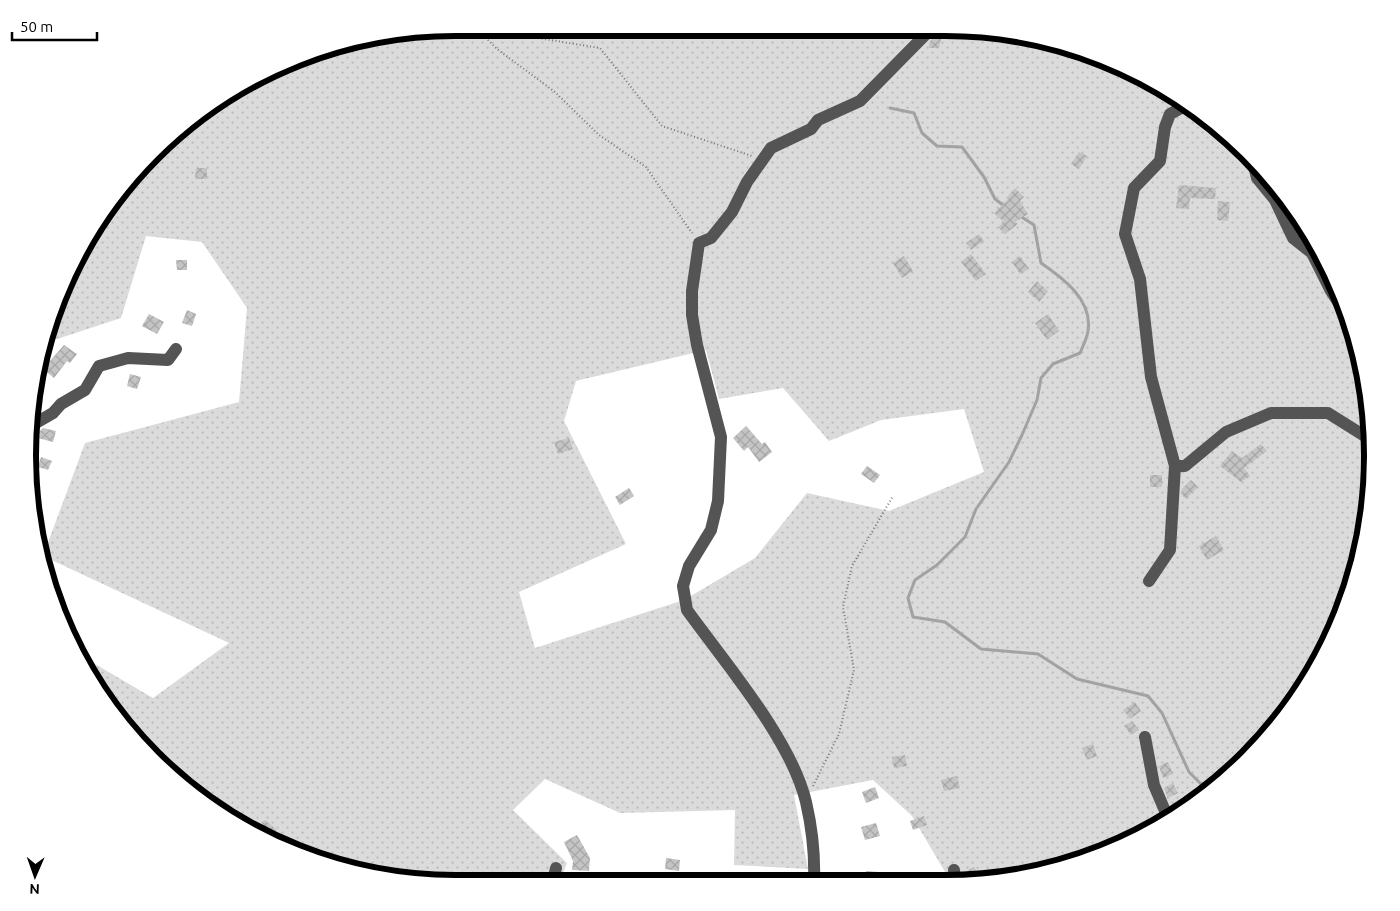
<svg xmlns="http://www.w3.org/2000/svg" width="1400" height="911" font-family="Ubuntu,sans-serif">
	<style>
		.grass { fill: url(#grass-dots); fill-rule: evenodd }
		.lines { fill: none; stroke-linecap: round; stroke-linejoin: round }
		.stream { stroke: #a2a2a2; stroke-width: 3 }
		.building { fill: url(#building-cross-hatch) }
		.path { stroke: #767676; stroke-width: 2; stroke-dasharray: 1 2.5; stroke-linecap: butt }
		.minor { stroke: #545454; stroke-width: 12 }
		.rim { fill: none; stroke: #000; stroke-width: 6 }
	</style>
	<defs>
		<pattern id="grass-dots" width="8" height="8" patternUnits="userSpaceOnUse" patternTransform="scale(1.25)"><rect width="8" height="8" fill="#dbdbdb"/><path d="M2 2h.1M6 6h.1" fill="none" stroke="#bababa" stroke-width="1.8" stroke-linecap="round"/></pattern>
		<pattern id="building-cross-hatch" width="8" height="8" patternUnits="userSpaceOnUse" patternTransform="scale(1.25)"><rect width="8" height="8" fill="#c4c4c4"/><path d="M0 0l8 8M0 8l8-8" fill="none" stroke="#a7a7a7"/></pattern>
	</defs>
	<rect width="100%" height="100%" fill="#fff"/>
	<path class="grass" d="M 456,28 L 1001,31 L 1109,60 L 1226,134 L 1284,195 L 1328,266 L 1358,344 L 1372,427 L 1369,511 L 1350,593 L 1315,669 L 1266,737 L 1205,795 L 1134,839 L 1055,869 L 966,883 L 951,882 L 912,816 L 873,780 L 794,795 L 808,869 L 734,865 L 735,810 L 620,813 L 545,779 L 513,810 L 567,863 L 560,881 L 400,880 L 291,851 L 174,777 L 85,670 L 78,654 L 153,698 L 229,643 L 43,556 L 85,443 L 239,402 L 247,308 L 202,242 L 146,236 L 121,318 L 45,343 L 50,318 L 116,195 L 217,100 L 318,50 ZM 706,350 L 719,399 L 783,388 L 829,441 L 881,420 L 964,409 L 984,472 L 889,511 L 807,493 L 755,558 L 684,600 L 535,648 L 519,592 L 626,544 L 564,421 L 576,381 Z"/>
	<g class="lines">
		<path class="stream" d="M 890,108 L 914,113 L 922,133 L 937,146 L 962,147 L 984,177 L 995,199 L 1004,206
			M 1020,216 L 1034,225 L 1041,263 C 1063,278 1093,300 1088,331 C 1087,338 1083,346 1080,353 L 1053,364 L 1041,378 L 1037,400 L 1022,435 L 1009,462 L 976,509 L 965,537 L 937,565 L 915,580 L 908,598 L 913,617 L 945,622 L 981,649 L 1038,654 L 1077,679 L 1148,696 L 1162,713 L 1189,772 L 1205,788 L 1206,794"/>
	</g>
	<path class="building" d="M 932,39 L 941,39 L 939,48 L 929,48 L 929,43 Z
		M 1079,152 L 1087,156 L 1079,169 L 1071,164 Z
		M 196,168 L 207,168 L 207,179 L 195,179 Z
		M 1179,185 L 1216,188 L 1215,199 L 1190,198 L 1189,209 L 1176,208 Z
		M 1015,188 L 1024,197 L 1020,201 L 1028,214 L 1015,222 L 1018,224 L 1005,234 L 998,227 L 1004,222 L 994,213 L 1009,198 L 1008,196 Z
		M 1218,201 L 1230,202 L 1228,221 L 1217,220 Z
		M 979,234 L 984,241 L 971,250 L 966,243 Z
		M 971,254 L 986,274 L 976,281 L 961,262 Z
		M 904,256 L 913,271 L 902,278 L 893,263 Z
		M 1020,256 L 1029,269 L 1020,274 L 1012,262 Z
		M 176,260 L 187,260 L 187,270 L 177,270 Z
		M 1037,281 L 1048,291 L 1039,302 L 1028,292 Z
		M 187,310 L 196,314 L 192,326 L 182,323 Z
		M 149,314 L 164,322 L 157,334 L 142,326 Z
		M 1048,314 L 1059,331 L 1047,340 L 1035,323 Z
		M 64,345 L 77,354 L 70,363 L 67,361 L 54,378 L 43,369 Z
		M 130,374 L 141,377 L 137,389 L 127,386 Z
		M 746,426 L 762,444 L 765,442 L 772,452 L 759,462 L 748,447 L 744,451 L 733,438 Z
		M 43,428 L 56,431 L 53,442 L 34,437 Z
		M 569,438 L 573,449 L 558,454 L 554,442 Z
		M 1261,444 L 1267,451 L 1244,468 L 1250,476 L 1241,482 L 1220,466 L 1232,451 L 1242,458 Z
		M 41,457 L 52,461 L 48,470 L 38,467 Z
		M 867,466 L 880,475 L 874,483 L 861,474 Z
		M 1150,475 L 1162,475 L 1162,487 L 1150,487 Z
		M 1191,480 L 1198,487 L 1186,499 L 1181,494 L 1182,489 Z
		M 629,488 L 634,496 L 620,505 L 615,497 Z
		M 1216,536 L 1224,550 L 1207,560 L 1199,546 Z
		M 1135,702 L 1141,711 L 1130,719 L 1123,710 Z
		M 1132,721 L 1139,730 L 1131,735 L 1124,726 Z
		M 1093,744 L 1097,756 L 1087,760 L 1082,748 Z
		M 905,755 L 907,766 L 894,768 L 892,757 Z
		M 1168,762 L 1173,774 L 1163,778 L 1159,766 Z
		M 957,776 L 960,788 L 944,791 L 941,780 Z
		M 1173,783 L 1178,793 L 1168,798 L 1164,788 Z
		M 875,787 L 879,798 L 866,803 L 862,792 Z
		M 924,816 L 927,825 L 913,830 L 910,821 Z
		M 265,820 L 277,830 L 270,838 L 257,829 Z
		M 876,823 L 880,836 L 865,840 L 861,827 Z
		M 577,835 L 590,858 L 589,871 L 572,870 L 573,861 L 564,842 Z
		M 666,858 L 680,860 L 679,871 L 665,869 Z
		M 974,867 L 982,881 L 963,883 L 962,874 Z
		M 866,871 L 879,872 L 879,882 L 865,882 Z"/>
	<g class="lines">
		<path class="path" d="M 476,28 L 600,48 L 662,126 L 752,156
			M 478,30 L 497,49 L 555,92 L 599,135 L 646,167 L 692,233
			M 813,786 L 839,734 L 854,670 L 843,607 L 852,566 L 893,496"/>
		<path class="minor" d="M 1253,162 L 1257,178 L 1275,200 L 1293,238 L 1312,253 L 1331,291 L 1346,314
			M 29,431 L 34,424 L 53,413 L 61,404 L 85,390 L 99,366 L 128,358 L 168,360 L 176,349
			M 1175,466 L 1185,466 L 1226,432 L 1271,413 L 1328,413 L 1371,440
			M 1149,581 L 1170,550 L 1175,466 L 1151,377 L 1140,279 L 1125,234 L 1134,188 L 1160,161 L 1165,127 L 1170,114 L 1183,107
			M 1145,737 L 1154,785 L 1168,818
			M 954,870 L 955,883
			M 553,881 L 556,868
			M 814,882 C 815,856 812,828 806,802 C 791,739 725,663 687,610 L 683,586 L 689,566 L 711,530 L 718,501 L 721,437 L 697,345 L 692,315 L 692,291 L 699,243 L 711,238 L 732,212 L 747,182 L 771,148 L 811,129 L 818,120 L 860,101 L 925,35 L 926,31"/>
	</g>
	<path d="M0 0H1400V911H0ZM455 36H945A419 419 0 0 1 1364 455V456A419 419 0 0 1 945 875H455A419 419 0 0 1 36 456V455A419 419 0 0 1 455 36Z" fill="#fff" fill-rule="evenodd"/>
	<path class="rim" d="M455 36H945A419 419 0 0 1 1364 455V456A419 419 0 0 1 945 875H455A419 419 0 0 1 36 456V455A419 419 0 0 1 455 36Z"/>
	<g transform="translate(35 876) rotate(182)" stroke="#ffffff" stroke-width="4" paint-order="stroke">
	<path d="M0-4L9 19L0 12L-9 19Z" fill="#000000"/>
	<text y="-8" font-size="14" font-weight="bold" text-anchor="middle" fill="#000000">N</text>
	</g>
	<path d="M12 32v8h85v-8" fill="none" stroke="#000000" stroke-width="2.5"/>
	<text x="20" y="32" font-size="15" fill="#000000" stroke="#ffffff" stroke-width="4" paint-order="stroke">50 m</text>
</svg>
